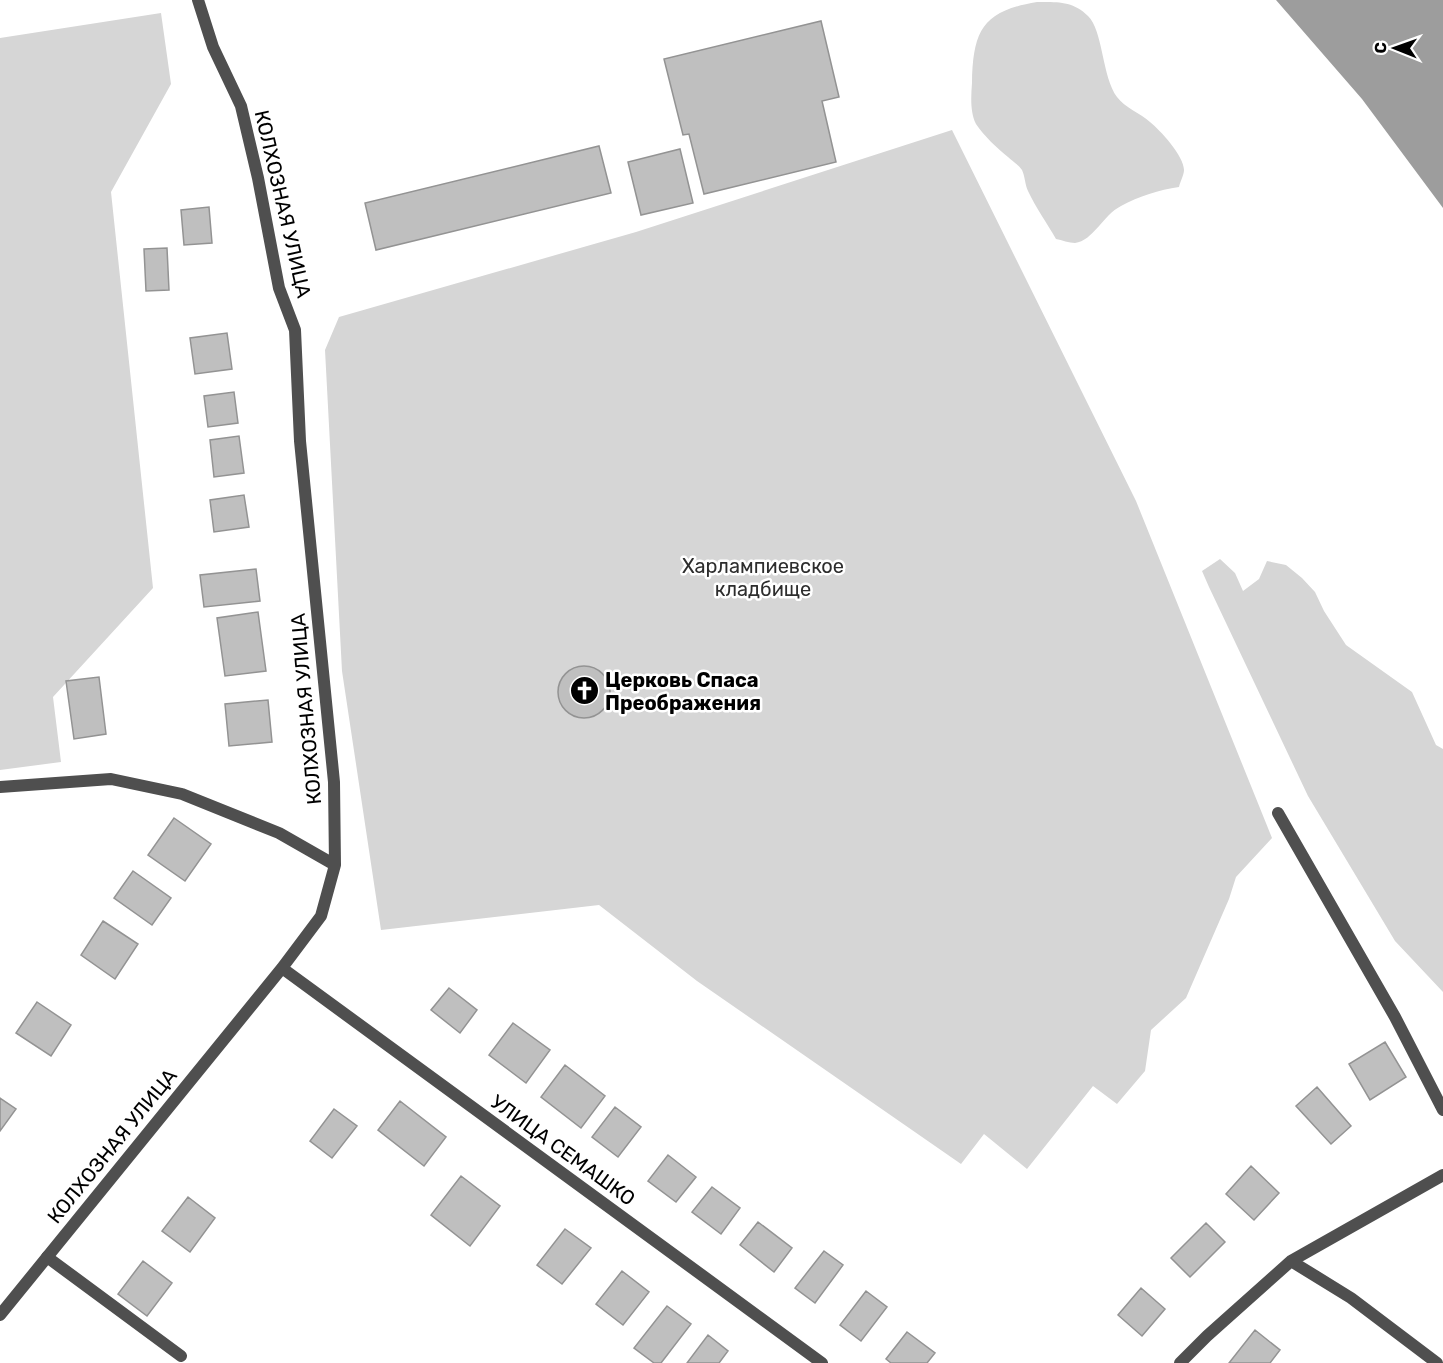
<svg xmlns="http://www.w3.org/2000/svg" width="1443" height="1363" font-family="Rubik,sans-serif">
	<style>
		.green { fill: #d6d6d6 }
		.water { fill: #9d9d9d }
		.building { fill: #bfbfbf; stroke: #939393; stroke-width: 1.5 }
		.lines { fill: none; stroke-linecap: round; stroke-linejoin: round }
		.lane { stroke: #4f4f4f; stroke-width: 12 }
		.street { stroke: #4f4f4f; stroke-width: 12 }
		.labels { text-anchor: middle; stroke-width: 5; stroke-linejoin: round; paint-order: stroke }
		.street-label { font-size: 20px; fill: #000; stroke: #fff }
		.park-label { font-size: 20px; fill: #2d2d2d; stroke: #fff }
		.poi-label { font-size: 20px; font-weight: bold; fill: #000; stroke: #fff; text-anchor: start }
	</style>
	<rect width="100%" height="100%" fill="#fff"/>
	<path class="green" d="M 1037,2 C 1058,2 1073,1 1088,16 C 1103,30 1102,77 1117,97 C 1125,108 1140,113 1150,122 C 1160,130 1184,156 1184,170 C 1184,175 1180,182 1179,187 C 1159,190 1139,196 1121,206 C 1103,215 1093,241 1075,243 C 1069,243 1062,240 1056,239 C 1047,223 1036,208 1028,191 C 1025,185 1025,176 1022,170 C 1019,165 1012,161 1008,157 C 997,148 984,136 976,124 C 970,112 971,96 972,83 C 973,30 983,11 1037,2 Z
		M 161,13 L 171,84 L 111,192 L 153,588 L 53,697 L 61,762 L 0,770 L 0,38 Z
		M 952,130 L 1136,501 L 1272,838 L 1236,877 L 1229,899 L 1186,998 L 1151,1030 L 1145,1071 L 1117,1104 L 1093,1086 L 1027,1169 L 984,1134 L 961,1164 L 697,981 L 599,905 L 381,930 L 342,671 L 325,350 L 339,317 L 636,232 Z
		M 1220,559 L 1235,573 L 1243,591 L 1259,579 L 1267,561 L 1286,565 L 1302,578 L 1315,592 L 1324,611 L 1346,645 L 1412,692 L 1436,745 L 1443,749 L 1443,992 L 1395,941 L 1308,796 L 1209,587 L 1202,571 Z"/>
	<path class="water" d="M 1276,0 L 1443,0 L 1443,208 L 1362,99 Z"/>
	<path class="building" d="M 821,21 L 839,97 L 822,101 L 836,162 L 704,194 L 689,134 L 683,135 L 664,59 Z
		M 599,146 L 611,193 L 376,250 L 365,203 Z
		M 680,149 L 693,203 L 641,215 L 628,162 Z
		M 209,207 L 212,243 L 184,245 L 181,210 Z
		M 167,248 L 169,290 L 146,291 L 144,249 Z
		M 227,333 L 232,369 L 195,374 L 190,338 Z
		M 234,392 L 238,423 L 208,427 L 204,396 Z
		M 239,436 L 244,473 L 214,477 L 210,440 Z
		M 244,495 L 249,527 L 214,532 L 210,500 Z
		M 256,569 L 260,601 L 204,607 L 200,575 Z
		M 258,612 L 266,671 L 225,676 L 217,618 Z
		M558 692a26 26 0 1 1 52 0a26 26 0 1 1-52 0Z
		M 99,677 L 106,734 L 74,739 L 66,681 Z
		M 268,700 L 272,742 L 229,746 L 225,704 Z
		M 174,818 L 211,844 L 185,881 L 148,855 Z
		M 133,871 L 171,898 L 152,925 L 114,898 Z
		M 103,921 L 138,944 L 115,979 L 81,955 Z
		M 449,988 L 477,1010 L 460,1033 L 431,1010 Z
		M 37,1002 L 71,1025 L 51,1056 L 16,1033 Z
		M 513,1023 L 550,1050 L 526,1083 L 489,1055 Z
		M 1385,1042 L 1406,1077 L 1370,1100 L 1349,1064 Z
		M 565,1065 L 605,1096 L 581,1128 L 541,1097 Z
		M 1317,1087 L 1351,1126 L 1331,1144 L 1296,1106 Z
		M 0,1098 L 16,1109 L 0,1131 Z
		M 400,1101 L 446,1137 L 424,1166 L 378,1130 Z
		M 615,1107 L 641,1127 L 618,1157 L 592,1137 Z
		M 334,1109 L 357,1126 L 332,1158 L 310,1141 Z
		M 668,1155 L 696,1177 L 676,1202 L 648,1181 Z
		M 1251,1166 L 1279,1193 L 1254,1220 L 1226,1194 Z
		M 461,1176 L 500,1206 L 470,1246 L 431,1215 Z
		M 712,1187 L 740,1208 L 721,1234 L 692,1212 Z
		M 188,1197 L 215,1218 L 190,1252 L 162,1231 Z
		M 758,1222 L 792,1248 L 774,1272 L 740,1245 Z
		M 1206,1223 L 1225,1242 L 1190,1277 L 1171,1258 Z
		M 565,1229 L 591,1248 L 562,1284 L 537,1265 Z
		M 824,1251 L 843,1265 L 815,1303 L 795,1288 Z
		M 143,1261 L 172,1283 L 147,1316 L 118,1294 Z
		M 622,1271 L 649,1292 L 623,1325 L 596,1304 Z
		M 1141,1288 L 1165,1309 L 1142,1336 L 1118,1315 Z
		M 866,1291 L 887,1307 L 861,1341 L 840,1325 Z
		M 667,1306 L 691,1324 L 661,1363 L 654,1363 L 634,1348 Z
		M 1255,1330 L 1280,1350 L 1270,1363 L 1229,1363 Z
		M 907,1332 L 935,1353 L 927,1363 L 891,1363 L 886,1359 Z
		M 708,1335 L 728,1351 L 719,1363 L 687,1363 Z"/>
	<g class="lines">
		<path class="lane" d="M 1278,813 L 1395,1017 L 1443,1110
			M 47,1257 L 181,1356"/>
		<path class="street" d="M 0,787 L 111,779 L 182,794 L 279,833 L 335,865
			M 282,968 L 822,1363
			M 1291,1261 L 1351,1298 L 1437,1363
			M 0,1315 L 282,968 L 321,916 L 335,865 L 334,782 L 300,441 L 295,330 L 279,288 L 258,178 L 241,106 L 213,47 L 198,0
			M 1180,1363 L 1207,1336 L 1291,1261 L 1443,1175"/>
	</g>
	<defs>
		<symbol id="church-disc" viewBox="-11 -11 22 22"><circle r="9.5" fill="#000" stroke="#fff"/><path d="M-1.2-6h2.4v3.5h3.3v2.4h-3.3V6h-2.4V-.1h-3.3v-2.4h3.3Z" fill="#fff"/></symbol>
	</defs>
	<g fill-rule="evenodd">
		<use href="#church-disc" x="568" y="674" width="33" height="33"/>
	</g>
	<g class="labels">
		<g class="street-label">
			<text transform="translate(283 204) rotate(77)" y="7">КОЛХОЗНАЯ УЛИЦА</text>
			<text transform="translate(306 709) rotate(-95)" y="7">КОЛХОЗНАЯ УЛИЦА</text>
			<text transform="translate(112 1146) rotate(-51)" y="7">КОЛХОЗНАЯ УЛИЦА</text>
			<text transform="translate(563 1150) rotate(36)" y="7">УЛИЦА СЕМАШКО</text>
		</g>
		<g class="park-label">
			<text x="763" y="573">Харлампиевское<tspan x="763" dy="23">кладбище</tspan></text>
		</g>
		<g class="poi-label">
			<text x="605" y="687">Церковь Спаса<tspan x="605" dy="23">Преображения</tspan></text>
		</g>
	</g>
	<g transform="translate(1395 48) rotate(271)" stroke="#ffffff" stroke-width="4.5" paint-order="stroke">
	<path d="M0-4.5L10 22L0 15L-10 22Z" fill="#000000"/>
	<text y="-9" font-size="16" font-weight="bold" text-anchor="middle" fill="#000000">С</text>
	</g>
</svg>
